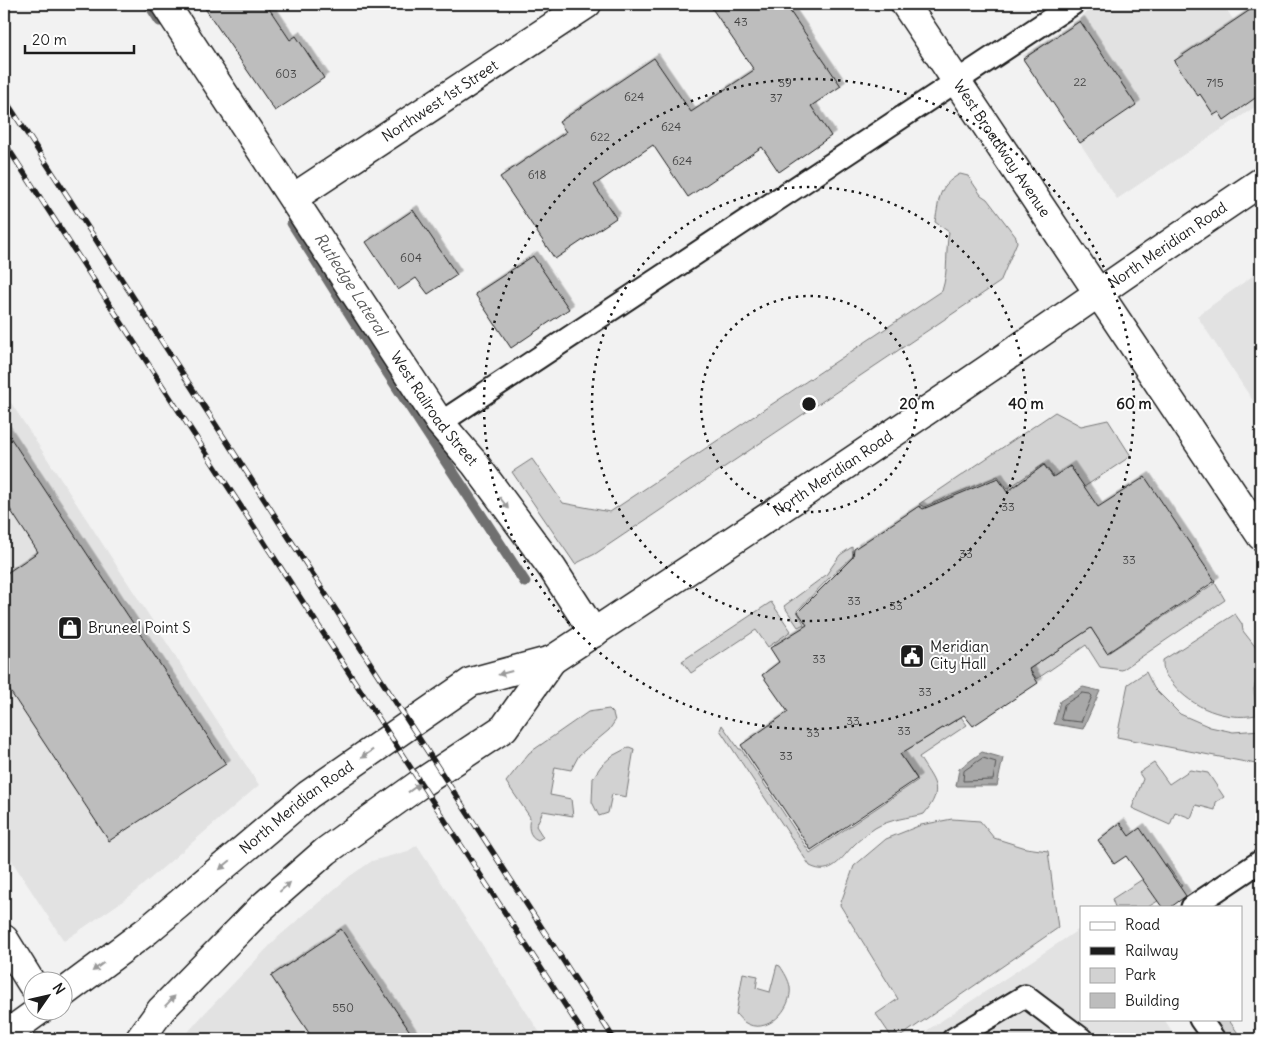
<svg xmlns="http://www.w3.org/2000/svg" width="1265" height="1043" font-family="Delius,sans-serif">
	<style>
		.built { fill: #e2e2e2 }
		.green { fill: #d2d2d2; stroke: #777 }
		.water { fill: #a8a8a8; stroke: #707070 }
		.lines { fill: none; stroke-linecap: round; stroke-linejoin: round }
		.shore { stroke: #545454; stroke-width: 1 }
		.stream { stroke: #707070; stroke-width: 11 }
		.building { fill: #bdbdbd; stroke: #1c1c1c; filter: url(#shadow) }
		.service-casing { stroke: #1c1c1c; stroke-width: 25 }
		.minor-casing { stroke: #1c1c1c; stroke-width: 31 }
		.primary-casing { stroke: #1c1c1c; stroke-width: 31 }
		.service { stroke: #fff; stroke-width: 21 }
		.minor { stroke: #fff; stroke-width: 28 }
		.primary { stroke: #fff; stroke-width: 28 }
		.rail-casing { stroke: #1c1c1c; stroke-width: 5.5 }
		.rail { stroke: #fff; stroke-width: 4; stroke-dasharray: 11; stroke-linecap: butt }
		.oneway { fill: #999 }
		.ring { fill: none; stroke: #1c1c1c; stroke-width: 2.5; stroke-dasharray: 2.5 5 }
		.labels { text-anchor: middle; stroke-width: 4; stroke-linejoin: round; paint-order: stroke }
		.number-label { font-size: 12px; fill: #444 }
		.street-label { font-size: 15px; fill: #1c1c1c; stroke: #fff }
		.poi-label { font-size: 15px; fill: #1c1c1c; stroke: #fff; text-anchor: start }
		.water-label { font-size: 16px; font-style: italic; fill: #5b5b5b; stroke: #fff }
		.centre { fill: #1c1c1c; stroke: #fff; stroke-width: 2.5 }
		.ring-label { font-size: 15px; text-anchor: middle; font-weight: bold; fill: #1c1c1c; stroke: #fff; stroke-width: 4; stroke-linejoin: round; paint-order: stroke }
	</style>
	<defs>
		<filter id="shadow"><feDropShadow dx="4.5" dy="-4.5" stdDeviation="0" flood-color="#0004"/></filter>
	</defs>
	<rect width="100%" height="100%" fill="#f2f2f2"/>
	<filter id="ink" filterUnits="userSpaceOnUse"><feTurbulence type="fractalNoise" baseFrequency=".02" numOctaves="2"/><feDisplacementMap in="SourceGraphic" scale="10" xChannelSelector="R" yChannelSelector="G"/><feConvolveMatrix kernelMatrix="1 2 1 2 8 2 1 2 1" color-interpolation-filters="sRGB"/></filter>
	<g filter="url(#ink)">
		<path class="built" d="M 1100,4 L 1223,4 L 1261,62 L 1261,103 L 1117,199 L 1022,56 Z
			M 1261,270 L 1261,413 L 1197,316 Z
			M 4,392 L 259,785 L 130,896 L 64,941 L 4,849 Z
			M 417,845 L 544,1039 L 182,1039 L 203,1015 L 278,937 L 350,876 L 372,861 L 408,851 Z
			M 1081,928 L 1081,1019 L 1164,1019 L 1177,1039 L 914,1039 Z"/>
		<path class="green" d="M 960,174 L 968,176 L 981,195 L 987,199 L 1016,237 L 1017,242 L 1000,282 L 595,554 L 575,564 L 512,472 L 532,459 L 563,503 L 610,512 L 942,291 C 949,269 945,252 949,232 L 935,222 C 940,198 937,187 960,174 Z
			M 1055,412 L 1081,426 L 1108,420 L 1131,456 L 1084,487 L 1070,466 L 1054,477 L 1044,464 L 1007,489 L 998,476 L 924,507 L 919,504 Z
			M 852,547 L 853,556 L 830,577 L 797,611 L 804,624 L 798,627 L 784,606 L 826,575 L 840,555 Z
			M 1215,583 L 1225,600 L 1122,670 L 1100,667 L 1086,645 L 1037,679 L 1029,669 L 1091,628 L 1108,653 Z
			M 771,602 L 791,631 L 768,647 L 756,630 L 691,673 L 682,661 Z
			M 1235,614 L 1242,624 L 1243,631 L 1261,654 L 1261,664 L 1254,689 L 1256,715 C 1226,721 1192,708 1173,684 C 1170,680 1165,676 1164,671 C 1163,668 1163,663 1163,660 Z
			M 1146,672 L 1154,688 L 1180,714 L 1210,727 L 1233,732 L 1261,730 L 1261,765 L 1117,737 L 1128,684 Z
			M 609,709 L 613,713 L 615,721 L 609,730 L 579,755 L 571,770 L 555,767 L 550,795 L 571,799 L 573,816 L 543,811 L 536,826 L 543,837 L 538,840 C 528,836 528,826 530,817 L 506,782 L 529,753 L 588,712 Z
			M 961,717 L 967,725 L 919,757 C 934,782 945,788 924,814 C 908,818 890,819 875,828 C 868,833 860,839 854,845 C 841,858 832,877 810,866 L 720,730 L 722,725 L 739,749 L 741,749 L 810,853 L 918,780 L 900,754 Z
			M 629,747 L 634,749 L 626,797 L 612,794 L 608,813 L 599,816 L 592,802 L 593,778 L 601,766 L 612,756 Z
			M 1154,763 L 1169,784 L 1190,770 L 1208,773 L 1224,797 L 1216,802 L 1215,810 L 1196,805 L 1191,818 L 1175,812 L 1170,825 L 1132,808 L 1143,779 L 1139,773 Z
			M 952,819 L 980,821 L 994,838 L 1026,848 L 1048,851 L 1058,928 L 897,1039 L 893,1039 L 876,1014 L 898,999 L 840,905 L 854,866 L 886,839 L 921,825 Z
			M 1166,864 L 1182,886 L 1148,907 L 1115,907 L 1112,899 Z
			M 777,965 L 780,966 C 784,972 789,980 790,987 C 793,1009 766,1037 744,1022 C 741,1020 738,1016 736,1014 L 743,973 L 758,976 L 756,988 L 770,992 Z
			M 1210,1019 L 1228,1019 L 1242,1039 L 1224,1039 Z"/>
		<path class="water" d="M 1083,687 L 1100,691 L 1083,729 L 1054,724 L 1060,701 Z
			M 982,752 L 1003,758 L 997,786 L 956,786 L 959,769 Z"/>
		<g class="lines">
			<path class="shore" d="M 1083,693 L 1090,694 L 1092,696 L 1081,722 L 1062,720 L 1061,718 L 1064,705 Z
				M 983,758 L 996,762 L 993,780 L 963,781 L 964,771 Z"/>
			<path class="stream" d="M 149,4 L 160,21
				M 292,223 L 376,355 L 525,582"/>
		</g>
		<path class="building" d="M 202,4 L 266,4 L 290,40 L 296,36 L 324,78 L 275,111 Z
			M 709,4 L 785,4 L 841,86 L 811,106 L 831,136 L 779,172 L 762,147 L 688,197 L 653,145 L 594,185 L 616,218 L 555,259 L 500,177 L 566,132 L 559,122 L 654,58 L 691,112 L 754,70 Z
			M 1259,4 L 1261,4 L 1261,94 L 1224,120 L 1219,112 L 1214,115 L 1200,94 L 1198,96 L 1174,61 Z
			M 1080,21 L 1136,105 L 1080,143 L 1023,59 Z
			M 413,210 L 457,275 L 428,294 L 416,278 L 398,290 L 366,242 Z
			M 533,256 L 569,309 L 511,348 L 475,294 Z
			M 4,428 L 226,764 L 109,841 L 4,682 L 4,575 L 38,552 L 4,500 Z
			M 1044,465 L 1053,477 L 1070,466 L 1098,507 L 1145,477 L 1215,581 L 1107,653 L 1091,628 L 1029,669 L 1038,683 L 973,726 L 964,715 L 900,754 L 917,779 L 811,850 L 741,745 L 788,712 L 762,675 L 779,662 L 770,648 L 807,625 L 798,612 L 853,557 L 854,549 L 919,506 L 923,509 L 998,478 L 1007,492 Z
			M 1120,823 L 1129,836 L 1140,828 L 1186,896 L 1171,907 L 1162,907 L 1126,856 L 1114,864 L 1098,840 Z
			M 341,929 L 415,1039 L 313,1039 L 271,976 Z"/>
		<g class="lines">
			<defs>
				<path id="service" d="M 440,423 L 1073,4
					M 1192,907 L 1261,861
					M 1200,1019 L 1214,1039
					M 953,1039 L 1025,996 L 1082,1039"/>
				<g id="minor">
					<path id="s1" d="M 165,4 L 440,423 L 475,464 L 552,568 L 594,633"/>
					<path id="s2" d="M 905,4 L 1261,536"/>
					<path id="s3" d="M 293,198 L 587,4"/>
					<path d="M 4,939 L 32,984"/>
				</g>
				<g id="primary">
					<path id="s4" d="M 62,994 L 148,930 L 308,795 L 471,682 L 552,660 C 698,564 844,467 988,369 C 1079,307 1169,243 1261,182"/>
					<path d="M 4,1036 L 40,1010"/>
					<path d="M 140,1039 L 161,1010 L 261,908 L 326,851 L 421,783 L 504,728 L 552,660"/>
				</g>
			</defs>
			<use href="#service" class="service-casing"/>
			<use href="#minor" class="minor-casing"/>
			<use href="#primary" class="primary-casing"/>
			<use href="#service" class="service"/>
			<use href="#minor" class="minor"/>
			<use href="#primary" class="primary"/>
			<defs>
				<path id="rail" d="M 4,98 L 614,1039
					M 4,142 L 587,1039"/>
			</defs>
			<use href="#rail" class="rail-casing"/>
			<use href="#rail" class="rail"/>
		</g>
		<defs><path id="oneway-solid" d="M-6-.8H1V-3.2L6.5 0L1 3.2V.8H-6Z" transform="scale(1.25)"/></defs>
		<g class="oneway">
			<use href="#oneway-solid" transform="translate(504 503) rotate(53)"/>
			<use href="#oneway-solid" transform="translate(505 673) rotate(165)"/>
			<use href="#oneway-solid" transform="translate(367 754) rotate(144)"/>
			<use href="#oneway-solid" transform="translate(414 788) rotate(-36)"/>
			<use href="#oneway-solid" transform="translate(225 865) rotate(140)"/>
			<use href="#oneway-solid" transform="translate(285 887) rotate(-41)"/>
			<use href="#oneway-solid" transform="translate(98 967) rotate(143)"/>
			<use href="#oneway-solid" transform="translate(170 1001) rotate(-46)"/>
		</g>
	</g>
	<g class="ring">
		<circle cx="809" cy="404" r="108"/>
		<circle cx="809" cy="404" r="217"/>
		<circle cx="809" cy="404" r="325"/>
	</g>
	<defs>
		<symbol id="shop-square" viewBox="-11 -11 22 22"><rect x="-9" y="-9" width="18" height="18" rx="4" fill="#1c1c1c" stroke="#fff"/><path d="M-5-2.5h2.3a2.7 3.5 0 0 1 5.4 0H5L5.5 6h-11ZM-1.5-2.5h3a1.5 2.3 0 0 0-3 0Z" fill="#fff"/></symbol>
		<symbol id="civic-square" viewBox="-11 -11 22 22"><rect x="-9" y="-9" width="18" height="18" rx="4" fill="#1c1c1c" stroke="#fff"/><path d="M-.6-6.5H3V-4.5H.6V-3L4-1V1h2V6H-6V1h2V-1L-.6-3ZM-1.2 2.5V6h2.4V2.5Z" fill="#fff"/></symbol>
	</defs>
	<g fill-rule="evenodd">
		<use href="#shop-square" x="56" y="614" width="28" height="28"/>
		<use href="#civic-square" x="898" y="642" width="28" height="28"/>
	</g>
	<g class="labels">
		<g class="number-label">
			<text x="741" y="26">43</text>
			<text x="286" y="78">603</text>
			<text x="1080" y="86">22</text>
			<text x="785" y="87">39</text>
			<text x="1215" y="87">715</text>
			<text x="634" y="101">624</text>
			<text x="776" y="102">37</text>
			<text x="671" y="131">624</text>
			<text x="600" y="141">622</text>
			<text x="682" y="165">624</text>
			<text x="537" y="179">618</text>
			<text x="411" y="262">604</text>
			<text x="1008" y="511">33</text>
			<text x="966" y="558">33</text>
			<text x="1129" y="564">33</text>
			<text x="854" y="605">33</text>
			<text x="896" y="610">33</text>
			<text x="819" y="663">33</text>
			<text x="925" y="696">33</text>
			<text x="853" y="725">33</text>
			<text x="904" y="735">33</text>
			<text x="813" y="737">33</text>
			<text x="786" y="760">33</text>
			<text x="343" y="1012">550</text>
		</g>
		<g class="street-label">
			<text dy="5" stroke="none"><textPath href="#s3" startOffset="176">Northwest 1st Street</textPath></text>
			<text dy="5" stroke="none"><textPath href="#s2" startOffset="174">West Broadway Avenue</textPath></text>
			<text dy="5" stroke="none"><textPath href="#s4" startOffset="1341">North Meridian Road</textPath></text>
			<text dy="5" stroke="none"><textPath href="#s1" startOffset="486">West Railroad Street</textPath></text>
			<text dy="5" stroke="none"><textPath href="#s4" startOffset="936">North Meridian Road</textPath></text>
			<text dy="5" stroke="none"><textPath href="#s4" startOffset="300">North Meridian Road</textPath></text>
		</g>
		<g class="poi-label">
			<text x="88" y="633">Bruneel Point S</text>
			<text x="930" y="652">Meridian<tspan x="930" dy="17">City Hall</tspan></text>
		</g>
		<g class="water-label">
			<text transform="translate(351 284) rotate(57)" y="6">Rutledge Lateral</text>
		</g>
	</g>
	<circle cx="809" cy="404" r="8" class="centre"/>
	<g class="ring-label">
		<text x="917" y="409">20 m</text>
		<text x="1026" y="409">40 m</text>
		<text x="1134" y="409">60 m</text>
	</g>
	<rect width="1265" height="1043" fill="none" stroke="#fff" stroke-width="20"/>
	<rect x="10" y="10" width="1245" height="1023" fill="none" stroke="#1c1c1c" stroke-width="2" filter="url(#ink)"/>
	<rect x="1080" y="906" width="162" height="115" fill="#ffffff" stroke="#a4a4a4"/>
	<rect x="1090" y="922" width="25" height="8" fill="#ffffff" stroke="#a4a4a4"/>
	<text x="1125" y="930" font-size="15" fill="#1c1c1c">Road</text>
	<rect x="1090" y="947" width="25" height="8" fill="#1c1c1c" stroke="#a4a4a4"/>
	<text x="1125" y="956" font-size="15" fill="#1c1c1c">Railway</text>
	<rect x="1090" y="968" width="25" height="15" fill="#d2d2d2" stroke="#a4a4a4"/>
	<text x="1125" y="980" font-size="15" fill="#1c1c1c">Park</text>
	<rect x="1090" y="993" width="25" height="15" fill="#bdbdbd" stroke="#a4a4a4"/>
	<text x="1125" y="1006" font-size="15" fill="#1c1c1c">Building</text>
	<g transform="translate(48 996) rotate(56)"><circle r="24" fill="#ffffff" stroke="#a4a4a4"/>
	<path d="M0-4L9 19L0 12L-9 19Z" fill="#1c1c1c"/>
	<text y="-8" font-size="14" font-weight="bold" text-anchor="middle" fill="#1c1c1c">N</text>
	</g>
	<path d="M25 45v8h109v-8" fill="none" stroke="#1c1c1c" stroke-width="2.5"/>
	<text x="32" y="45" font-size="15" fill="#1c1c1c" stroke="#ffffff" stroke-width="4" paint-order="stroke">20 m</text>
</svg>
